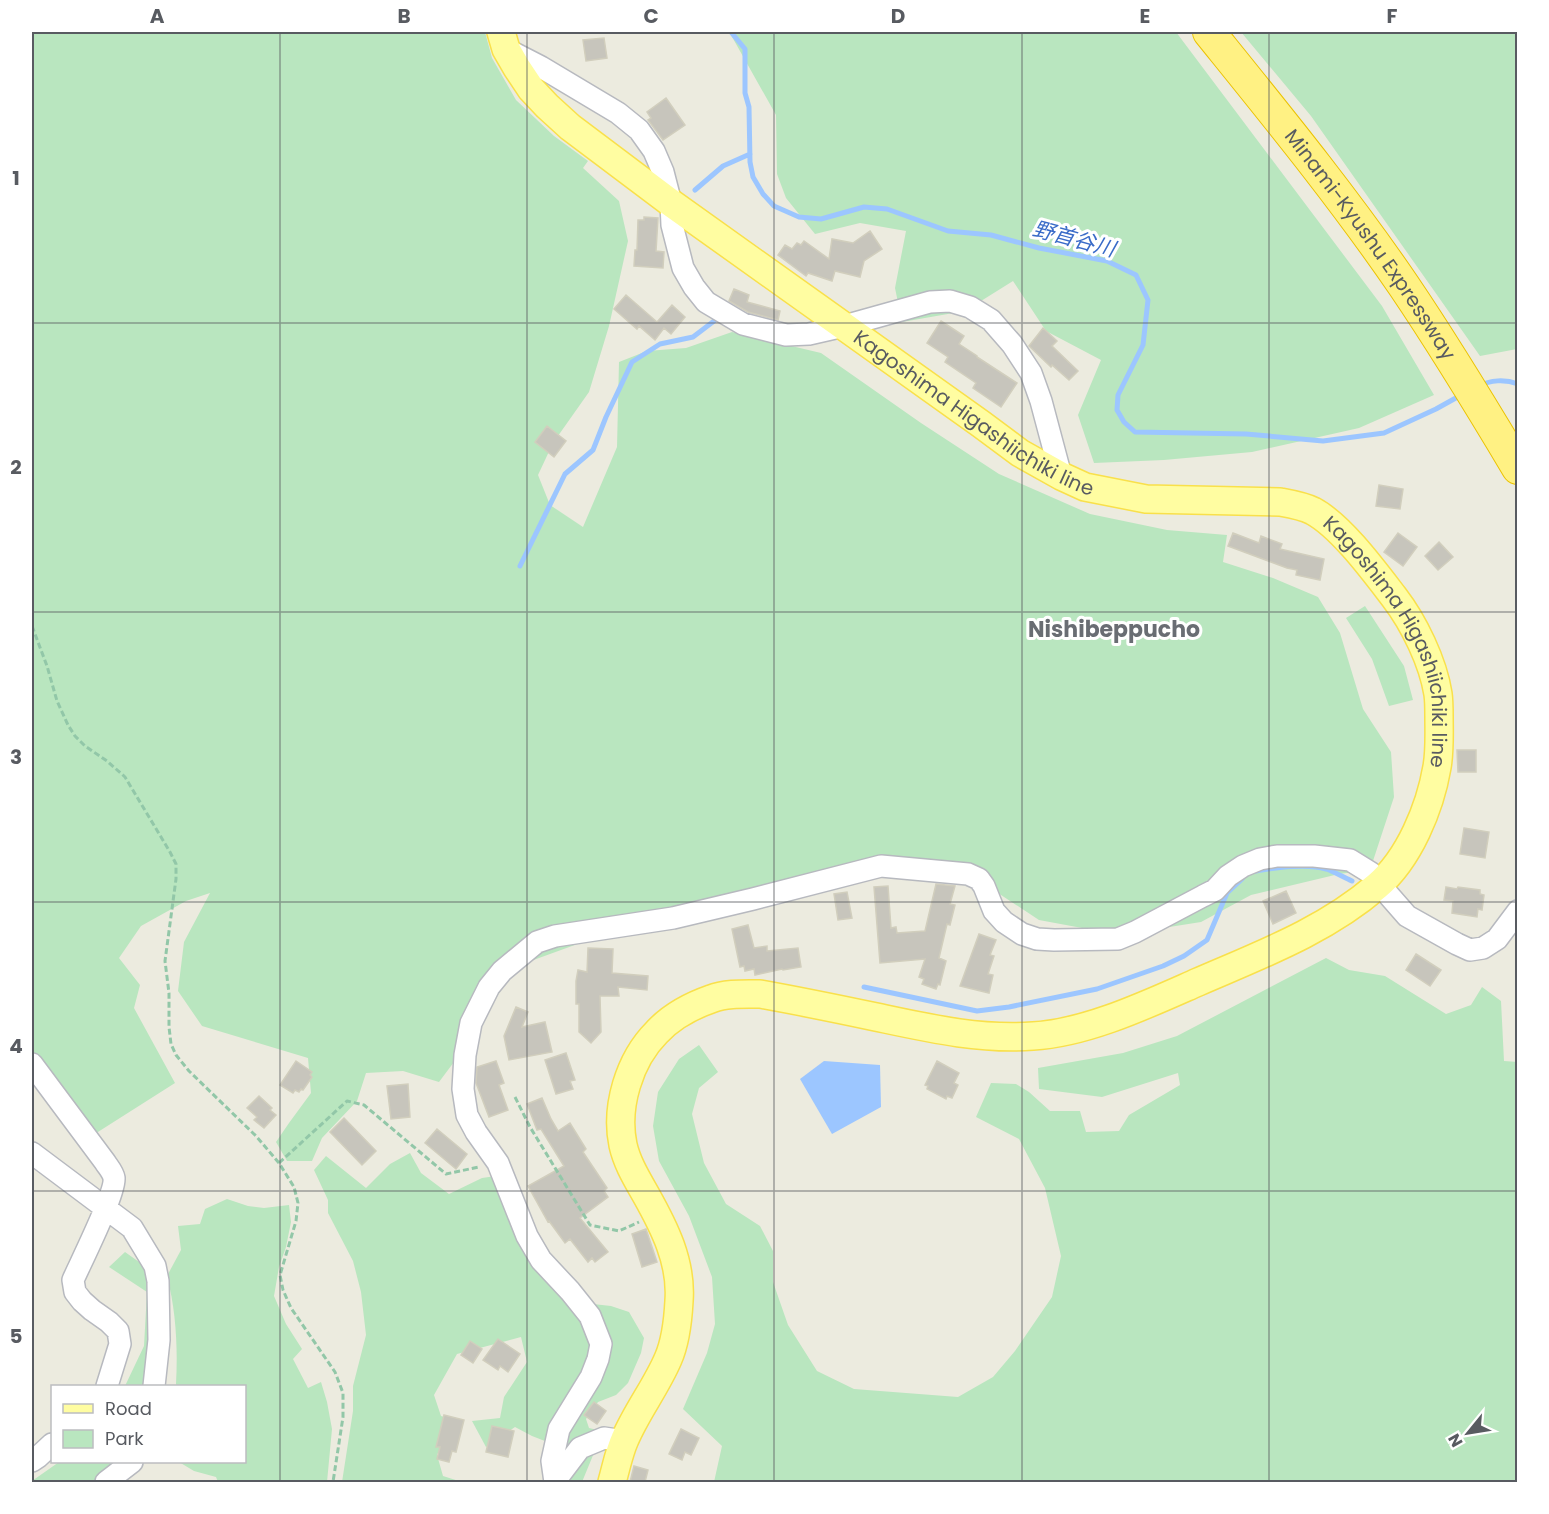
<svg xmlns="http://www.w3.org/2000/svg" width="1549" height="1514" font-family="Poppins,'Noto Sans JP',sans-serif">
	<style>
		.green { fill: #b9e6bf }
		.water { fill: #9cc6ff }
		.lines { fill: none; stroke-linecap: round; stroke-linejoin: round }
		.stream { stroke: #9cc6ff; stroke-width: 5 }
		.building { fill: #c7c5bc; stroke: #d1cebd; stroke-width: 1.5 }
		.minor-casing { stroke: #b7b9bf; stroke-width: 24 }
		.major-casing { stroke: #f9e04b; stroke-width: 30 }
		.highway-casing { stroke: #ebc200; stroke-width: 34 }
		.path { stroke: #92c7a8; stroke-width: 3; stroke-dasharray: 6 3; stroke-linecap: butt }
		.minor { stroke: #fff; stroke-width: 21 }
		.major { stroke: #fffda1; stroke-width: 27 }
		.highway { stroke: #fff183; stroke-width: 32 }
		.grid { fill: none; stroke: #585b61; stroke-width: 1.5; stroke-opacity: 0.55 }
		.labels { text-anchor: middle; stroke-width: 6; stroke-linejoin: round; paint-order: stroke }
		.street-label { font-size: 20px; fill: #585b61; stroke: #fff }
		.water-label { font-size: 21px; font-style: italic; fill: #396bc8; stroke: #fff }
		.quarter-label { font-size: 22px; font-weight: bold; fill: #696d73; stroke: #fff }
		.neatline { fill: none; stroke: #585b61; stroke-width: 2 }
		.grid-label { font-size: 20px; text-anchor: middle; font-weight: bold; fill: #585b61 }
	</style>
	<rect width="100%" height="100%" fill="#ecebdf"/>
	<path class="green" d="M 32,32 L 485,32 L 492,58 L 516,100 L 554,136 L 588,161 L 583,168 L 619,201 L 628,241 L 609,326 L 589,392 L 553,443 L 538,475 L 550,505 L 583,527 L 617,447 L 619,362 L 647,351 L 686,348 L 732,332 L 821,353 L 921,423 L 999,474 L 1090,514 L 1167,530 L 1227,535 L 1223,562 L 1273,578 L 1318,597 L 1340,633 L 1363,709 L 1391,752 L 1394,797 L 1370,870 L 1339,874 L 1251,895 L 1201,922 L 1163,928 L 1109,933 L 1039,920 L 995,891 L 915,864 L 855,876 L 763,908 L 583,942 L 517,966 L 499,993 L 469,1042 L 439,1082 L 403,1071 L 366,1073 L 357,1101 L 322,1138 L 312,1161 L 287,1161 L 276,1142 L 289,1123 L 311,1093 L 308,1058 L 202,1026 L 178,991 L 184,942 L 210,893 L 186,901 L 141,926 L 119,958 L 140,985 L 134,1008 L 175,1083 L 79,1144 L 32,1072 Z
		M 726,32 L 1176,32 L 1382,306 L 1434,395 L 1359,428 L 1252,452 L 1164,460 L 1094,463 L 1078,415 L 1101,360 L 1046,331 L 1013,281 L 965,311 L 902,322 L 895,288 L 906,231 L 860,223 L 815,234 L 786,198 L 777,174 L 776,115 L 731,35 Z
		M 1241,32 L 1517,32 L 1517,349 L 1480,356 L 1311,116 Z
		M 1365,606 L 1404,666 L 1413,700 L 1389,706 L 1372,659 L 1346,618 Z
		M 1326,958 L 1349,970 L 1385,976 L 1446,1014 L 1471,1005 L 1482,987 L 1501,1001 L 1504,1061 L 1518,1062 L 1517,1482 L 714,1482 L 722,1446 L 683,1409 L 707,1353 L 715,1324 L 712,1277 L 689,1216 L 659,1161 L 653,1126 L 658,1092 L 679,1059 L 699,1045 L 718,1072 L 699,1088 L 692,1114 L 704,1163 L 726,1204 L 760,1226 L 773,1251 L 773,1282 L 788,1325 L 817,1371 L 854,1389 L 958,1397 L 993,1377 L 1015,1351 L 1052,1297 L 1061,1256 L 1045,1188 L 1019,1139 L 976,1117 L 991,1083 L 1016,1084 L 1029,1092 L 1050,1111 L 1080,1111 L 1086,1132 L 1119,1131 L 1129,1115 L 1180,1085 L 1178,1073 L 1102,1097 L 1039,1089 L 1038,1068 L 1123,1053 L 1177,1036 Z
		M 410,1153 L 421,1173 L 449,1194 L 482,1178 L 496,1176 L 546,1251 L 593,1304 L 611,1306 L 629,1312 L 644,1338 L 641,1353 L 628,1383 L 616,1395 L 598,1402 L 586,1419 L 589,1428 L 606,1432 L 596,1448 L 582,1482 L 553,1482 L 550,1443 L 532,1436 L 515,1427 L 486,1447 L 472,1421 L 500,1418 L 504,1397 L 527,1362 L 521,1337 L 457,1354 L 434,1395 L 441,1416 L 463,1423 L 449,1429 L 437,1455 L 443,1476 L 462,1482 L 342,1482 L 353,1411 L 353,1386 L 366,1335 L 361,1292 L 353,1261 L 328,1213 L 328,1200 L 314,1170 L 326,1156 L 366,1188 L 390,1164 Z
		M 227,1199 L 248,1206 L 264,1208 L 289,1205 L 291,1222 L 286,1247 L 279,1267 L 274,1296 L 286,1324 L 302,1349 L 293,1359 L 308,1388 L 321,1382 L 327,1402 L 332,1429 L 327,1482 L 218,1482 L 216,1477 L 194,1471 L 179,1462 L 244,1462 L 244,1386 L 177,1386 L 176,1384 C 178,1347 176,1311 167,1276 L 181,1250 L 178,1226 L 200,1224 L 205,1209 Z
		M 125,1252 L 156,1274 L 157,1386 L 125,1386 L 144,1346 L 147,1292 L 109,1267 Z
		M 59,1462 L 142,1462 L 119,1482 L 32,1482 L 32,1481 Z"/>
	<path class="water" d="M 824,1061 L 880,1065 L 881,1107 L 832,1134 L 800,1079 Z"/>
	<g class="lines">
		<path class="stream" d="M 731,32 L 745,49 L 745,93 L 749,107 L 750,162 L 753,177 L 763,194 L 774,206 L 799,217 L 821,219 L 864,207 L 887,209 L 948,231 L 991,235 L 1039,248 L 1107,261 L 1136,275 L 1148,300 L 1143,345 L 1118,395 L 1117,410 L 1124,422 L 1135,432 L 1246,434 L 1323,441 L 1384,433 L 1436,409 L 1463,394
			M 695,190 L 723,166 L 750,154
			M 1479,386 C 1490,380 1505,379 1518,384
			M 520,566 L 565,474 L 593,450 L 606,417 L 632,362 L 660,344 L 693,337 L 718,318
			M 1255,871 C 1275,868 1306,863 1326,869 C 1335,872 1343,877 1352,881
			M 864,987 L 977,1011 L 1009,1007 L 1097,989 L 1163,966 L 1184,956 L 1207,940 L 1227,893 L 1242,879"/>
	</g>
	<path class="building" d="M 604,38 L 607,58 L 586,61 L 583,40 Z
		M 666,98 L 685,125 L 663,140 L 648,120 L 651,118 L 647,112 Z
		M 644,217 L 658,218 L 656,251 L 664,252 L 663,268 L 634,266 L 635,250 L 637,250 L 638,220 L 644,220 Z
		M 870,231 L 882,249 L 864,261 L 860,277 L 835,271 L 832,281 L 808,273 L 806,276 L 778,255 L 785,245 L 792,249 L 797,243 L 801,245 L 804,241 L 829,259 L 832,239 L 853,243 Z
		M 734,289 L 749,295 L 747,302 L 780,311 L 778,320 L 748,312 L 729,301 Z
		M 626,295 L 657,322 L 672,305 L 685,317 L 671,334 L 664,328 L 655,340 L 639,326 L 637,329 L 614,309 Z
		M 941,321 L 964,336 L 959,344 L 977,356 L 977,357 L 1017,383 L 1001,407 L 973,388 L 976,383 L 945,362 L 948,357 L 927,343 Z
		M 1043,328 L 1057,341 L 1052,346 L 1078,371 L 1069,380 L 1052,365 L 1051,367 L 1029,346 Z
		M 547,426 L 566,441 L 554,457 L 535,442 Z
		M 1379,485 L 1403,489 L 1400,509 L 1376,506 Z
		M 1233,533 L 1259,543 L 1261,536 L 1282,544 L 1280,549 L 1324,559 L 1320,580 L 1296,575 L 1297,570 L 1287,568 L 1228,546 Z
		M 1398,533 L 1417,547 L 1403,566 L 1384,552 Z
		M 1439,542 L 1453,557 L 1438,570 L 1425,556 Z
		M 1457,750 L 1476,750 L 1476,772 L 1458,772 Z
		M 1464,828 L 1489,832 L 1485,858 L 1460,854 Z
		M 936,884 L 955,886 L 950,904 L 955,905 L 950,925 L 947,924 L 939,958 L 946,961 L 940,985 L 938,984 L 936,989 L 922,984 L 924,979 L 919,977 L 925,959 L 880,963 L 874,887 L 888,886 L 891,928 L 896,927 L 897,933 L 925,931 Z
		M 1446,887 L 1457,889 L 1458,887 L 1480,890 L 1480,894 L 1484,895 L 1482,910 L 1478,909 L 1477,917 L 1452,913 L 1453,901 L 1444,900 Z
		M 1286,891 L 1296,913 L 1273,924 L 1263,901 Z
		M 847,892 L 852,918 L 838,920 L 834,894 Z
		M 748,925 L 754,948 L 767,946 L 767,951 L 798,948 L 801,967 L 783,970 L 782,969 L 755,975 L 754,969 L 745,971 L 744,966 L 740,967 L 732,929 Z
		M 979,934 L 996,940 L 990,955 L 994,956 L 988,974 L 993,975 L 989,993 L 960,986 Z
		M 588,948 L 613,949 L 612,973 L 648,976 L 647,990 L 618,987 L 619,996 L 600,996 L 601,1032 L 591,1043 L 579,1032 L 579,1004 L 576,1004 L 576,981 L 578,970 L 587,972 Z
		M 1416,954 L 1441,970 L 1430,986 L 1406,970 Z
		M 516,1007 L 528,1012 L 522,1027 L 545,1022 L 552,1052 L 509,1060 L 504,1036 Z
		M 566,1053 L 575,1080 L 570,1081 L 573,1089 L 556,1094 L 545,1060 Z
		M 296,1061 L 312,1072 L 310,1075 L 312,1077 L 303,1090 L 301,1089 L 299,1092 L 295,1090 L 293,1093 L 280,1085 Z
		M 496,1061 L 504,1083 L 499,1085 L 508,1110 L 489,1117 L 476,1083 L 477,1067 Z
		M 937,1061 L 959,1073 L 954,1083 L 958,1085 L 952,1098 L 947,1096 L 946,1099 L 927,1089 L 928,1086 L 925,1085 Z
		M 408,1084 L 410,1117 L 391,1119 L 387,1086 Z
		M 259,1096 L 272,1108 L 270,1110 L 276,1115 L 264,1128 L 254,1120 L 257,1117 L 247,1108 Z
		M 542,1098 L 551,1119 L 558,1131 L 570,1123 L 586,1149 L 583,1152 L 607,1188 L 604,1191 L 608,1197 L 580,1218 L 608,1252 L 595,1262 L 592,1258 L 588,1262 L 570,1239 L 565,1243 L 549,1221 L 548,1222 L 528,1186 L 564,1166 L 541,1129 L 537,1130 L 527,1104 Z
		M 344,1118 L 376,1151 L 362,1165 L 330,1132 Z
		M 437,1129 L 467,1154 L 456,1169 L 425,1143 Z
		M 646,1229 L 657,1262 L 642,1267 L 632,1234 Z
		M 498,1339 L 520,1354 L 508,1372 L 500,1366 L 498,1370 L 483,1360 Z
		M 470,1341 L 482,1349 L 473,1363 L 461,1355 Z
		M 594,1402 L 606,1411 L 597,1424 L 584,1415 Z
		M 444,1415 L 464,1420 L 456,1452 L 452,1451 L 449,1462 L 437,1459 L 440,1447 L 436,1447 Z
		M 492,1426 L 514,1431 L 508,1457 L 486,1452 Z
		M 681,1429 L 699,1438 L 691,1455 L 685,1452 L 682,1460 L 669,1454 Z
		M 634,1466 L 648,1470 L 645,1482 L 630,1482 Z"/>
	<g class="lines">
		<defs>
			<path id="minor" d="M 506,49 L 541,67 L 618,113 L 639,130 L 654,151 L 663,172 L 671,203 L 672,225 L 683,268 L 694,287 L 706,302 L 743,324 L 786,335 L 809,334 L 844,326 L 930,302 L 950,301 L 970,307 L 991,320 L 1012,344 L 1031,373 L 1041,401 L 1061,476
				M 32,1064 L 105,1162 C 108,1167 113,1172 114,1178 C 116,1192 81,1262 73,1280 L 75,1292 L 82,1301 L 92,1310 L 109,1322 L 118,1331 L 120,1344 L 107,1386
				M 32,1153 L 132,1228 L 155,1266 L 158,1281 L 159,1340 L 154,1386
				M 32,1461 L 38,1457 L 52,1444
				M 555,1481 L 580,1448 L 604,1438 L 624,1441
				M 106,1482 L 132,1462
				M 555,1482 L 552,1461 L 559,1429 L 591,1377 L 598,1359 L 601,1344 L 590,1316 L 570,1291 L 541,1260 L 527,1236 L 498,1163 L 476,1132 L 467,1115 L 463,1089 L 465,1055 L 471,1023 L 489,987 L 502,971 L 537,942 L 555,936 L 673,918 L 753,899 L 881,866 L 968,874 L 979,879 L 984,886 L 994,911 L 1004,922 L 1022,934 L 1037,939 L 1054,940 L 1118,939 L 1135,932 L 1203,896 L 1215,890 L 1228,876 L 1243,866 L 1260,859 L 1277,856 L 1314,856 L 1350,860 L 1371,873 L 1379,884 L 1407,916 L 1457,944 L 1470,950 L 1483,948 L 1497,939 L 1518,911"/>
			<g id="major">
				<path id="s1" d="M 501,32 L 506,49 L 517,68 L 531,89 L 547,106 L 570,127 L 671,203 L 981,424 L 1020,453 L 1061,476 L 1085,487 L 1146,499 L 1280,502 C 1291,504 1303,506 1313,511 C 1341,526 1374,571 1394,597 C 1414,623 1433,662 1438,694 C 1439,701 1439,709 1439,716 C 1439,733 1440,751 1437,767 C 1430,808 1409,859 1377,886 C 1325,931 1260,955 1198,982 C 1148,1004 1087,1033 1033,1036 C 980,1040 928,1028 876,1017 C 838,1009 799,1001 760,994 C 744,994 726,993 711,999 C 691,1006 671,1017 657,1032 C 629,1060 615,1107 623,1145 C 627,1163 637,1179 646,1195 C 664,1227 682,1262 679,1301 C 678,1320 676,1341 668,1359 C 656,1387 637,1411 625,1439 C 619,1452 616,1468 612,1482"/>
			</g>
			<g id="highway">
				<path id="s2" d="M 1209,32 C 1276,115 1344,198 1404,286 C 1444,345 1481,406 1518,468"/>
			</g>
		</defs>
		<use href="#minor" class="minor-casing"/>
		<use href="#major" class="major-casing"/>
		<use href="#highway" class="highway-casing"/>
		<path class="path" d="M 32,626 L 47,666 L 57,701 L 68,725 L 75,736 L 85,746 L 107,761 L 125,777 L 170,852 L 176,864 L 176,879 L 165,961 L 169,993 L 169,1027 L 171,1044 L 176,1055 L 189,1071 L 256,1136 L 279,1163 L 294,1187 L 298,1203 L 296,1221 L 280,1275 L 283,1290 L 291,1308 L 335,1372 L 343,1393 L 343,1417 L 333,1482
			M 515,1097 L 530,1127 L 590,1225 L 619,1231 L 639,1222
			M 279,1163 L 347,1101 L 364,1105 L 446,1174 L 479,1167"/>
		<use href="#minor" class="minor"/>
		<use href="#major" class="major"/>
		<use href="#highway" class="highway"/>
	</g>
	<path class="grid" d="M 280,32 L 280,1482M 527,32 L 527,1482M 774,32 L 774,1482M 1022,32 L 1022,1482M 1269,32 L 1269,1482M 32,323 L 1518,323M 32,612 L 1518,612M 32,902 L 1518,902M 32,1191 L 1518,1191"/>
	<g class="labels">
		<g class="street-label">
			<text dy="7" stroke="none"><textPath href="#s2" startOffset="267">Minami-Kyushu Expressway</textPath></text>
			<text dy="7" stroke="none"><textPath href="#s1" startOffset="615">Kagoshima Higashiichiki line</textPath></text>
			<text dy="7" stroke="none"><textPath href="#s1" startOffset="1137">Kagoshima Higashiichiki line</textPath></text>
		</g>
		<g class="water-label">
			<text transform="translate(1074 239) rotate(15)" y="7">野首谷川</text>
		</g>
		<g class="quarter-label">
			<text x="1114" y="637">Nishibeppucho</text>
		</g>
	</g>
	<rect width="1549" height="1514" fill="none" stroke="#ffffff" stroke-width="66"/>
	<rect x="51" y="1385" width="195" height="78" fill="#ffffff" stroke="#bcbdc0" stroke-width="1.5"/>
	<rect x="63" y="1404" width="30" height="9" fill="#fffda1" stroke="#bcbdc0" stroke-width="1.5"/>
	<text x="105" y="1415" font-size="18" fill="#585b61">Road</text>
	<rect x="63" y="1430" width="30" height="18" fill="#b9e6bf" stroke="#bcbdc0" stroke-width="1.5"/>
	<text x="105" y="1445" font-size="18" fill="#585b61">Park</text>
	<g transform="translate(1468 1433) rotate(240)" stroke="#ffffff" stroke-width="4.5" paint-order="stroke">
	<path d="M0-4.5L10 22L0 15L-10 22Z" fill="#585b61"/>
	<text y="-9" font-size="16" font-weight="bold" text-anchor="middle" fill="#585b61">N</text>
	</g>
	<rect x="33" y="33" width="1483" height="1448" class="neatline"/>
	<g class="grid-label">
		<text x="157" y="23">A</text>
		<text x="404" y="23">B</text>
		<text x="651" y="23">C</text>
		<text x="898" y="23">D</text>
		<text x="1145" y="23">E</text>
		<text x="1392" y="23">F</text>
		<text x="16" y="185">1</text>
		<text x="16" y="474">2</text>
		<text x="16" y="764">3</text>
		<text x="16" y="1053">4</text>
		<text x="16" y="1343">5</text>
	</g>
</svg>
